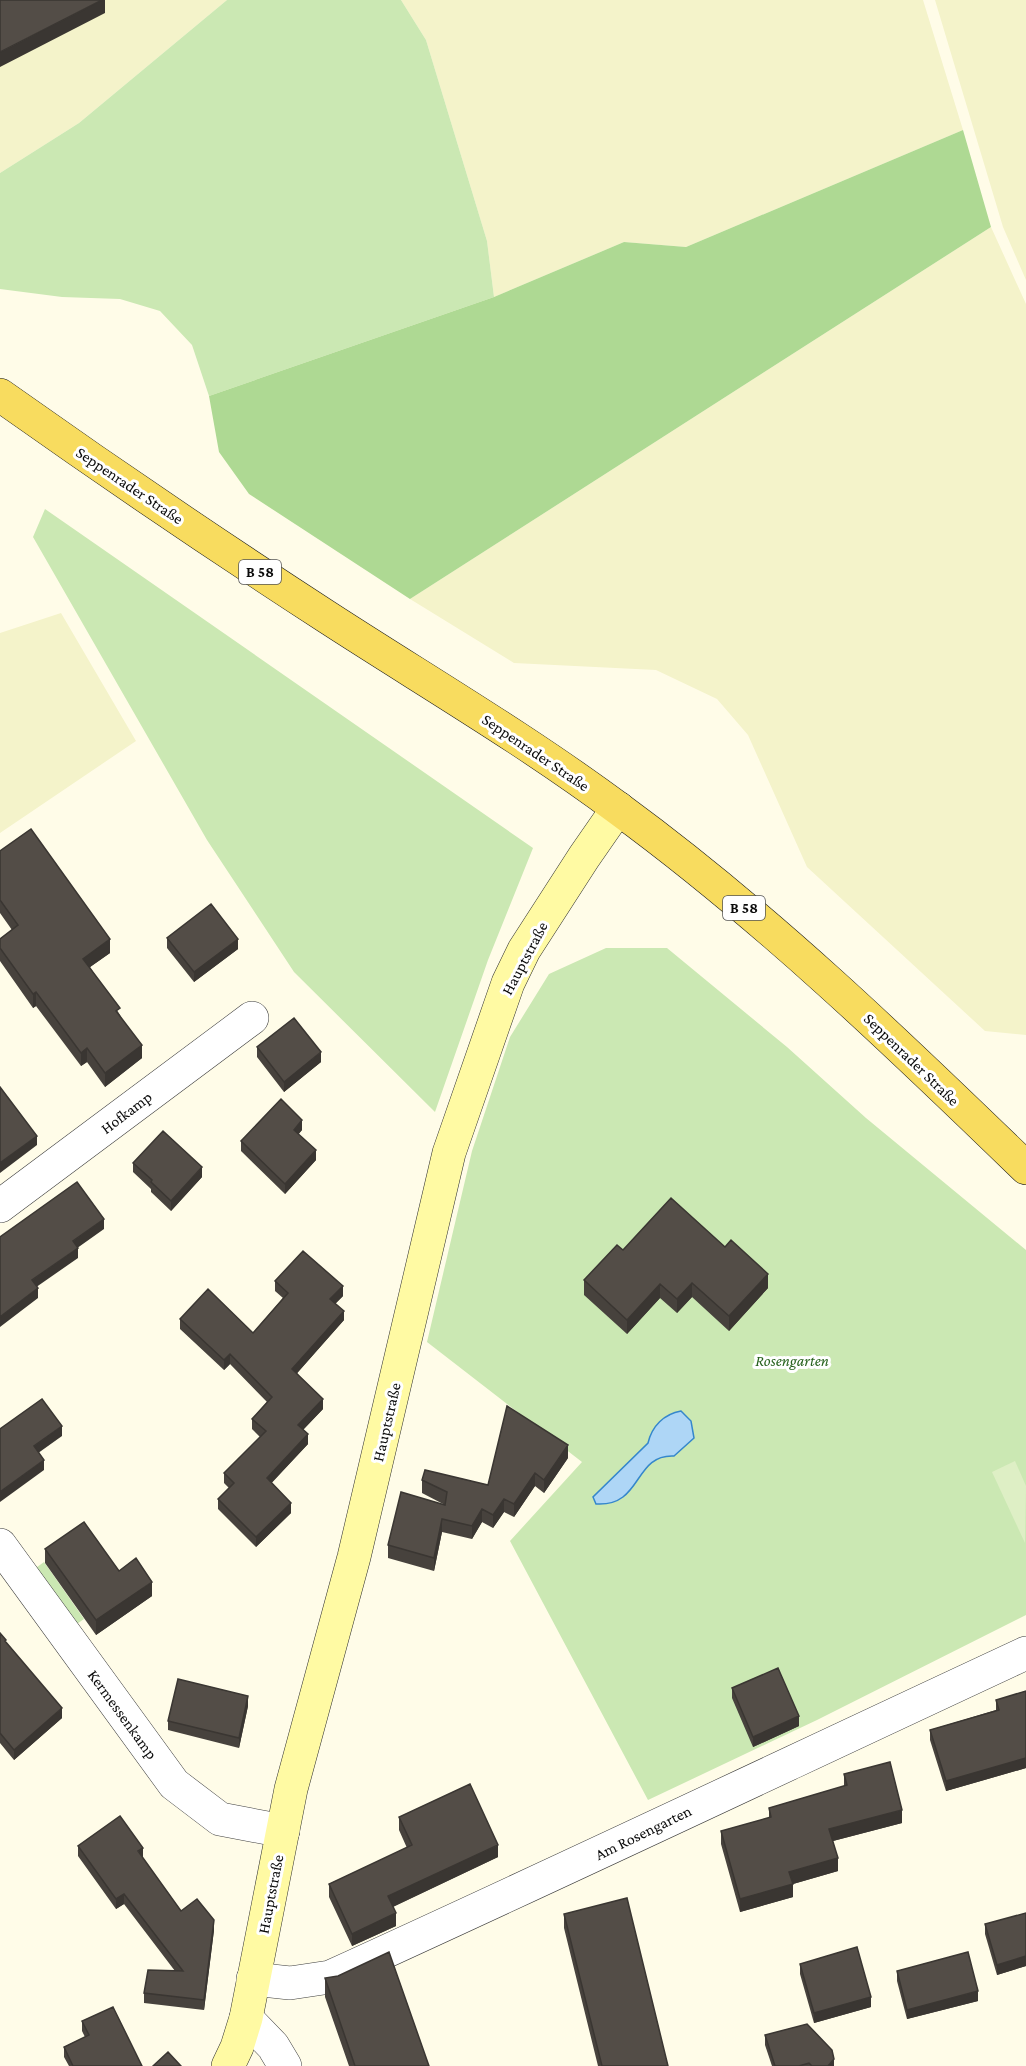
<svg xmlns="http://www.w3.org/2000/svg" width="1026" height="2066" font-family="'Crimson Pro',serif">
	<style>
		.farmland { fill: #f4f3ca }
		.green { fill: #cbe8b3 }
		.forest { fill: #aed993 }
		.pitch { fill: #deefc5 }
		.water { fill: #aed6f6; stroke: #3587cc; stroke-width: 1.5 }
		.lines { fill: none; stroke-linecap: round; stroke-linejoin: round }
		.street-casing { stroke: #3e3e3e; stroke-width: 34 }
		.secondary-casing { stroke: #2d2d2d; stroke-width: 34 }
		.primary-casing { stroke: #1c1c1c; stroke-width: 34 }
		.street { stroke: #fff; stroke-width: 33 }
		.secondary { stroke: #fffaa3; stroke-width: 33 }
		.primary { stroke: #f8dc5f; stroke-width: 33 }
		.wall { fill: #47423d }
		.shaded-wall { fill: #3a3632 }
		.building { fill: #534d47; stroke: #3a3632; stroke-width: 1.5 }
		.labels { text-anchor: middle; stroke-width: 6; stroke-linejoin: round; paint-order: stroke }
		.shield { fill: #fff; stroke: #545454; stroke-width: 1.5 }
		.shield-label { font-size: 15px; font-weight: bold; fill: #0b0b0b }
		.street-label { font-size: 16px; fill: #0b0b0b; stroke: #fff }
		.park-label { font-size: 16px; font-style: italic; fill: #26611c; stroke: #fff }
	</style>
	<rect width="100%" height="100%" fill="#fffce8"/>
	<path class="farmland" d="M 0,0 L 227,0 L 79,123 L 0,173 Z
		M 401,0 L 923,0 L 963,130 L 686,247 L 624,242 L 494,297 L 487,241 L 426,40 Z
		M 935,0 L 1026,0 L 1026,280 L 1003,227 Z
		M 991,227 L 1026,304 L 1026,1035 L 985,1031 L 807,867 L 748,735 L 717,699 L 656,670 L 514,663 L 410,599 Z
		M 61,613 L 136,741 L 0,833 L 0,633 Z"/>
	<path class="green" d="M 227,0 L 401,0 L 426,40 L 487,241 L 494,297 L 209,396 L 192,345 L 160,311 L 120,299 L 62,297 L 0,289 L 0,173 L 79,123 Z
		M 45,509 L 533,848 L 488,960 L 435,1112 L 294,972 L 207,840 L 33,537 Z
		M 606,948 L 667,948 L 787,1047 L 866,1118 L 1026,1250 L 1026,1615 L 817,1720 L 648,1800 L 510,1541 L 582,1462 L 427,1342 L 472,1151 L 510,1037 L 549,974 Z
		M 44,1562 L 84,1619 L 74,1626 L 33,1570 Z"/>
	<path class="forest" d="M 963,130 L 991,227 L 410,599 L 249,494 L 219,452 L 209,396 L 494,297 L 624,242 L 686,247 Z"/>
	<path class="pitch" d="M 1015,1461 L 1026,1486 L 1025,1543 L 992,1472 Z"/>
	<path class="water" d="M 681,1411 L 691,1421 L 694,1438 L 674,1456 C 633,1454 643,1507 596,1504 L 593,1497 L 648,1443 C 652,1426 664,1414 681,1411 Z"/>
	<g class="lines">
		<defs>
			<path id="street" d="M 0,1206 L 252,1018
				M 0,1545 L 174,1784 L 220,1819 L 283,1831
				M 253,1979 L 290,1983 L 330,1977 C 563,1871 794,1761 1026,1653
				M 246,2018 L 273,2046 L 285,2066"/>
			<path id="secondary" d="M 228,2066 L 237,2047 L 246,2018 L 291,1789 L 354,1557 L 449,1153 L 508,983 L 524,950 L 584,857 L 618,808"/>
			<path id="primary" d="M 0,395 C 107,471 216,545 327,617 C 424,680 525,739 619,809 C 765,916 896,1042 1026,1168"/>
		</defs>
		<use href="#street" class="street-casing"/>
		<use href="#secondary" class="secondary-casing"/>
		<use href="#primary" class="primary-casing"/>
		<use href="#street" class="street"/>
		<use href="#secondary" class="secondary"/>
		<use href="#primary" class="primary"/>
	</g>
	<path class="wall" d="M 0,851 L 110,953 L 90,967 L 120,1015 L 142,1058 L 105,1087 L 87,1062 L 81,1066 L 36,1006 L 33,1008 L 0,961 L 0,939 L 12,930 L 0,913 Z
		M 167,938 L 238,949 L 194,982 L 167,948 Z
		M 257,1047 L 321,1062 L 284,1092 L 257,1057 Z
		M 302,1130 L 298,1134 L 316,1160 L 285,1194 L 241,1151 L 241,1141 Z
		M 133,1163 L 202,1177 L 171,1211 L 151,1192 L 151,1189 L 133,1172 Z
		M 623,1250 L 768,1288 L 729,1331 L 692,1297 L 677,1313 L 660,1298 L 627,1334 L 584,1295 L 584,1280 Z
		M 275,1281 L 343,1296 L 335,1304 L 344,1320 L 297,1373 L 323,1409 L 303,1430 L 308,1444 L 271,1483 L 291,1513 L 256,1547 L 218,1509 L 218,1499 L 229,1488 L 224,1483 L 224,1473 L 260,1437 L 252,1429 L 252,1419 L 267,1402 L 230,1364 L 224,1370 L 180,1329 L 180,1319 L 253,1333 L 283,1298 L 275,1291 Z
		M 568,1458 L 544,1493 L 535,1486 L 514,1517 L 504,1512 L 493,1528 L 482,1522 L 472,1539 L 442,1532 L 434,1571 L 388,1558 L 388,1545 L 445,1505 L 422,1493 L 422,1480 L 488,1485 Z
		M 45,1549 L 119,1571 L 152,1596 L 96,1635 L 45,1563 Z
		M 0,1633 L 6,1643 L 62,1718 L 14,1760 L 0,1743 Z
		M 732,1688 L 799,1726 L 753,1747 L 732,1698 Z
		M 1026,1691 L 1026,1768 L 946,1791 L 930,1740 L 930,1730 L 996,1710 L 996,1700 Z
		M 248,1706 L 239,1748 L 168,1730 L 168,1721 Z
		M 844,1774 L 902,1823 L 833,1841 L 838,1871 L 793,1884 L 793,1897 L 740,1912 L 721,1844 L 721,1831 L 769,1818 L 769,1808 L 844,1786 Z
		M 399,1817 L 498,1857 L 393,1907 L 396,1926 L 352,1946 L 329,1897 L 329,1884 L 407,1848 L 399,1830 Z
		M 78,1846 L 143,1858 L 181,1911 L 214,1930 L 204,2010 L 144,2003 L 144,1993 L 175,1971 L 124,1904 L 116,1909 L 78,1856 Z
		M 1026,1913 L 1026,1966 L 997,1975 L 985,1934 L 985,1924 Z
		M 564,1914 L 668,2066 L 598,2066 L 564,1928 Z
		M 800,1964 L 871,2007 L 814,2023 L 800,1974 Z
		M 897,1971 L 978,2001 L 907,2019 L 897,1981 Z
		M 325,1978 L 429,2066 L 349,2066 L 325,1997 Z
		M 82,2021 L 142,2066 L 69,2066 L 64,2057 L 64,2047 L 85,2037 L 82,2031 Z
		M 765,2035 L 834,2066 L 772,2066 L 765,2045 Z"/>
	<path class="shaded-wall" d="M 102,0 L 105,0 L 105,13 L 0,67 L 0,52 Z
		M 110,939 L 110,953 L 83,972 L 83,959 Z
		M 238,939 L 238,949 L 194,982 L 194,972 Z
		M 36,992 L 36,1006 L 33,1008 L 33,994 Z
		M 142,1045 L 142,1058 L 105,1087 L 105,1073 Z
		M 87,1048 L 87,1062 L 81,1066 L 81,1053 Z
		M 321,1052 L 321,1062 L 284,1092 L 284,1082 Z
		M 302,1120 L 302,1130 L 294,1140 L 294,1130 Z
		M 37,1136 L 37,1145 L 0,1173 L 0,1163 Z
		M 316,1150 L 316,1160 L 285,1194 L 285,1184 Z
		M 202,1167 L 202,1177 L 171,1211 L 171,1201 Z
		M 104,1219 L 104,1229 L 73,1251 L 73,1241 Z
		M 78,1248 L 78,1258 L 32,1290 L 32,1280 Z
		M 768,1274 L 768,1288 L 729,1331 L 729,1316 Z
		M 692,1283 L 692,1297 L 677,1313 L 677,1299 Z
		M 660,1284 L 660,1298 L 627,1334 L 627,1320 Z
		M 343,1286 L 343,1296 L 330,1309 L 330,1299 Z
		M 38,1288 L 38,1298 L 0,1327 L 0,1317 Z
		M 344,1311 L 344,1320 L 292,1379 L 292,1369 Z
		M 230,1354 L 230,1364 L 224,1370 L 224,1360 Z
		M 323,1399 L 323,1409 L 298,1435 L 298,1425 Z
		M 62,1426 L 62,1436 L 34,1456 L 34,1446 Z
		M 308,1434 L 308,1444 L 267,1488 L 267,1478 Z
		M 568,1445 L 568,1458 L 544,1493 L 544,1480 Z
		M 44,1460 L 44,1470 L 0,1502 L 0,1492 Z
		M 535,1473 L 535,1486 L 514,1517 L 514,1504 Z
		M 504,1499 L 504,1512 L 493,1528 L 493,1515 Z
		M 291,1503 L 291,1513 L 256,1547 L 256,1537 Z
		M 482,1509 L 482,1522 L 472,1539 L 472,1526 Z
		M 442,1519 L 442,1532 L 434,1571 L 434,1558 Z
		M 152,1582 L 152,1596 L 96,1635 L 96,1620 Z
		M 248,1696 L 248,1706 L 239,1748 L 239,1738 Z
		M 62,1708 L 62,1718 L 14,1760 L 14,1750 Z
		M 799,1716 L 799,1726 L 753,1747 L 753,1737 Z
		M 1026,1758 L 1026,1768 L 946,1791 L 946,1781 Z
		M 902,1810 L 902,1823 L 829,1842 L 829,1829 Z
		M 498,1845 L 498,1857 L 388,1909 L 388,1896 Z
		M 143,1848 L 143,1858 L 138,1851 Z
		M 838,1858 L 838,1871 L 793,1884 L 793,1897 L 740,1912 L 740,1899 L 789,1872 Z
		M 124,1894 L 124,1904 L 116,1909 L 116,1899 Z
		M 396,1913 L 396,1926 L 352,1946 L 352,1934 Z
		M 214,1920 L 214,1930 L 204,2010 L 204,2000 Z
		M 1026,1956 L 1026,1966 L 997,1975 L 997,1965 Z
		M 978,1991 L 978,2001 L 907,2019 L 907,2010 Z
		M 871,1997 L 871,2007 L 814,2023 L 814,2013 Z
		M 834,2059 L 834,2066 L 828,2066 Z"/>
	<path class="building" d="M 0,0 L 102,0 L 0,52 Z
		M 31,829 L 110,939 L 83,959 L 120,1008 L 116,1011 L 142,1045 L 105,1073 L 87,1048 L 81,1053 L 36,992 L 33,994 L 0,948 L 0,939 L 18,925 L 0,900 L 0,851 Z
		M 211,904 L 238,939 L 194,972 L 167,938 Z
		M 294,1018 L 321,1052 L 284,1082 L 257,1047 Z
		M 0,1087 L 37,1136 L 0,1163 Z
		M 281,1099 L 302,1120 L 294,1130 L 316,1150 L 285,1184 L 241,1141 Z
		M 163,1131 L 202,1167 L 171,1201 L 151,1182 L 152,1180 L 133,1163 Z
		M 77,1182 L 104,1219 L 73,1241 L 78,1248 L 32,1280 L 38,1288 L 0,1317 L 0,1237 Z
		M 671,1198 L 725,1247 L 731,1240 L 768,1274 L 729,1316 L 692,1283 L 677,1299 L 660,1284 L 627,1320 L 584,1280 L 617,1245 L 623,1250 Z
		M 303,1251 L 343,1286 L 330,1299 L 344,1311 L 292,1369 L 323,1399 L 298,1425 L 308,1434 L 267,1478 L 291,1503 L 256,1537 L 218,1499 L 234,1483 L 224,1473 L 266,1431 L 252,1419 L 272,1397 L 230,1354 L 224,1360 L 180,1319 L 208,1289 L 253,1333 L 288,1293 L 275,1281 Z
		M 42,1399 L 62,1426 L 34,1446 L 44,1460 L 0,1492 L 0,1429 Z
		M 507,1406 L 568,1445 L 544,1480 L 535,1473 L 514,1504 L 504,1499 L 493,1515 L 482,1509 L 472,1526 L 442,1519 L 434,1558 L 388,1545 L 401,1492 L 445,1505 L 447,1492 L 422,1480 L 425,1470 L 488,1485 Z
		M 84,1522 L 119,1571 L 136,1558 L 152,1582 L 96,1620 L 45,1549 Z
		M 0,1633 L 6,1640 L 5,1641 L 62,1708 L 14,1750 L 0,1733 Z
		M 778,1668 L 799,1716 L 753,1737 L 732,1688 Z
		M 178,1679 L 248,1696 L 239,1738 L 168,1721 Z
		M 1026,1691 L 1026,1758 L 946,1781 L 930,1730 L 999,1710 L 996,1700 Z
		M 890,1762 L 902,1810 L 829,1829 L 838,1858 L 789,1872 L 793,1884 L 740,1899 L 721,1831 L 771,1817 L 769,1808 L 847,1785 L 844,1774 Z
		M 470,1784 L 498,1845 L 388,1896 L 396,1913 L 352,1934 L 329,1884 L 412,1845 L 399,1817 Z
		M 120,1816 L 143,1848 L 138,1851 L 181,1911 L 197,1899 L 214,1920 L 204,2000 L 144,1993 L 148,1970 L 183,1971 L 124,1894 L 116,1899 L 78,1846 Z
		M 627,1898 L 668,2066 L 602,2066 L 564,1914 Z
		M 1026,1913 L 1026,1956 L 997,1965 L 985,1924 Z
		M 857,1947 L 871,1997 L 814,2013 L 800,1964 Z
		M 389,1952 L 429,2066 L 355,2066 L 325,1978 L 338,1976 Z
		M 968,1952 L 978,1991 L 907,2010 L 897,1971 Z
		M 113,2007 L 142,2066 L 73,2066 L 64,2047 L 89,2035 L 82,2021 Z
		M 807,2024 L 832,2050 L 834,2059 L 828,2066 L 812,2066 L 809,2063 L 799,2066 L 775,2066 L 765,2035 Z
		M 168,2052 L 181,2066 L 153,2066 Z"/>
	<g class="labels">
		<g class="shield">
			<rect x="239" y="560" width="42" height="24" rx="4.5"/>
			<rect x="723" y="896" width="42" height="24" rx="4.5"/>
		</g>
		<g class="shield-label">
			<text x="260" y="577">B 58</text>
			<text x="744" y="913">B 58</text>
		</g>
		<g class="street-label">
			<text transform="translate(130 485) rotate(34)" y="6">Seppenrader Straße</text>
			<text transform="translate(536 752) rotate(34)" y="6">Seppenrader Straße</text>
			<text transform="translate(524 958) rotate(-62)" y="6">Hauptstraße</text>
			<text transform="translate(912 1059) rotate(44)" y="6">Seppenrader Straße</text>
			<text transform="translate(126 1112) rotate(-37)" y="6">Hofkamp</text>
			<text transform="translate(386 1422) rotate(-77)" y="6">Hauptstraße</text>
			<text transform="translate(123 1714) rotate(54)" y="6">Kermessenkamp</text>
			<text transform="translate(643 1832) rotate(-26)" y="6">Am Rosengarten</text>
			<text transform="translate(270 1894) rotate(-79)" y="6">Hauptstraße</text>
		</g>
		<g class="park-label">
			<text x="792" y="1366">Rosengarten</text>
		</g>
	</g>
</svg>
